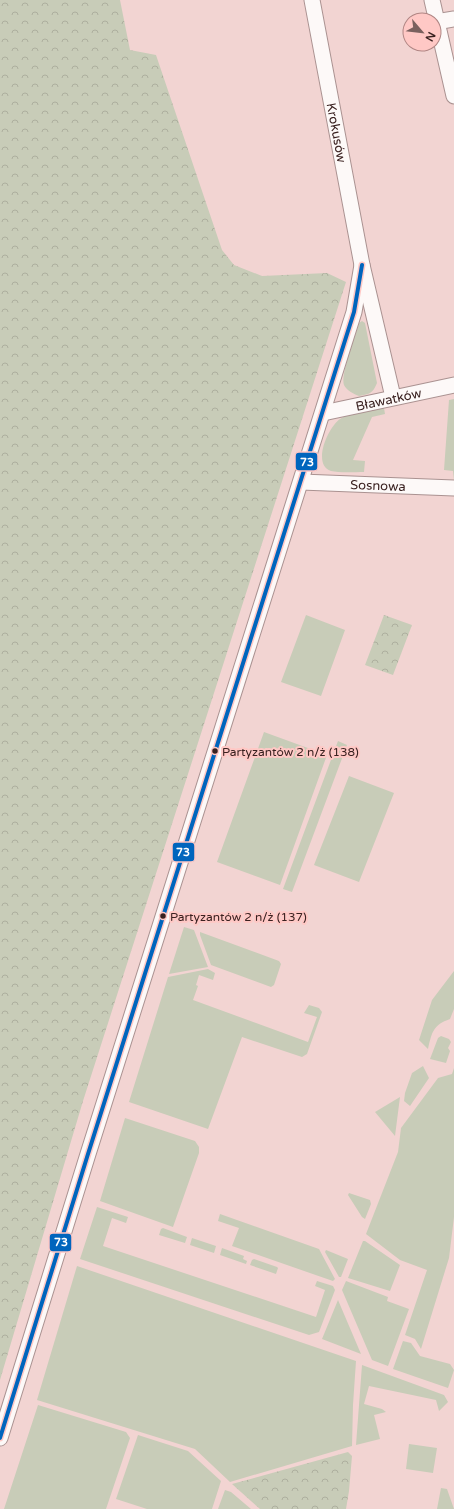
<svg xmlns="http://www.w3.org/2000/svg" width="454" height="1509" font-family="'Varela Round',sans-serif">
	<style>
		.grass { fill: #c8ccb8 }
		.forest { fill: url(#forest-crowns) }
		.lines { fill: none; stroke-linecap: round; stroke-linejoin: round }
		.street-casing { stroke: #aa9291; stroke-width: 17 }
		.street { stroke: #fdf9f8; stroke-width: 15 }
		.bus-1-casing { stroke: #ffc8c5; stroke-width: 7 }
		.bus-1 { stroke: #0065bd; stroke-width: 4 }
		.bus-dot { fill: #3a2120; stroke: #ffc8c5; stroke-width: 1.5 }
		.labels { text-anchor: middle; stroke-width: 4; stroke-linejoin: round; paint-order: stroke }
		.bus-label { font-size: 12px; fill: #3a2120; stroke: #ffc8c5; text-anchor: start }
		.street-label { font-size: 13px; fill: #3a2120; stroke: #ffc8c5 }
		.line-badge { stroke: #ffc8c5; stroke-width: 1.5 }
		.badge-label { font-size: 11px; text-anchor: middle; font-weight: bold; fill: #fff }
	</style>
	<defs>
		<pattern id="forest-crowns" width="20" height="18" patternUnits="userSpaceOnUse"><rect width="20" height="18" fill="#c8ccb8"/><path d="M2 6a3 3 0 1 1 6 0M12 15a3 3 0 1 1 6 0" fill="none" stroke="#adaf9e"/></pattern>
	</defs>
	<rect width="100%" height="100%" fill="#f2d4d2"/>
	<path class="grass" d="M 362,321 L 365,323 L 377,383 C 373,393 370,394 359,396 C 354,394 346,390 344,385 C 340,375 356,335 359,323 Z
		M 454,399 L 454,480 L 453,471 L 444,470 L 449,400 Z
		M 384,408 L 385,414 L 372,417 L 353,460 L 365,461 L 364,472 C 355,472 339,473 331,471 C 311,464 329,426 340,419 C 352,411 371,410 384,408 Z
		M 306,615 L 345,630 L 321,696 L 281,682 Z
		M 264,732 L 327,755 L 280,885 L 217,862 Z
		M 338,741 L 347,745 L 292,892 L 283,889 Z
		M 349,776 L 394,793 L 359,882 L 314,865 Z
		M 184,927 L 194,930 L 208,967 L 169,974 Z
		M 200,932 L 279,961 L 281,964 L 274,985 L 271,987 L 211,965 L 200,935 Z
		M 208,969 L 215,973 L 213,980 L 199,975 L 196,985 L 198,986 L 193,1000 L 308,1042 L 317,1017 L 304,1013 L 309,1005 L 319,1008 L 322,1012 L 307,1054 L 302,1057 L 242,1037 L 208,1129 L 129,1102 L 168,977 Z
		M 454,971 L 454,1009 L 450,1019 C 433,1025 432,1032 428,1049 L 419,1040 L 432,1000 Z
		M 441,1036 L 449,1039 L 451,1042 L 448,1048 L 450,1051 L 446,1063 L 430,1059 L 438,1038 Z
		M 423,1066 L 429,1078 L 410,1106 L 404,1101 L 405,1093 L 412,1073 Z
		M 454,1068 L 454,1217 L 449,1258 L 421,1349 L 415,1339 L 405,1335 L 427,1270 L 400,1260 L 366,1234 L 398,1152 L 401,1128 L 438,1078 L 452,1074 Z
		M 400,1097 L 395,1136 L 375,1112 Z
		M 125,1118 L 195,1141 L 199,1147 L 199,1153 L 173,1227 L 100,1201 Z
		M 349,1193 L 370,1200 L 371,1204 L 365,1219 L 362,1217 L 348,1195 Z
		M 97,1207 L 128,1217 L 126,1223 L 112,1218 L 103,1246 L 316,1317 L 325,1290 L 315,1286 L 317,1281 L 333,1286 L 335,1290 L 319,1332 L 309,1335 L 80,1259 Z
		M 220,1214 L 319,1249 L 335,1279 L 333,1281 L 232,1246 L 239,1228 L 218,1221 Z
		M 163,1228 L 187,1237 L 185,1243 L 159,1235 L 161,1229 Z
		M 192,1238 L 216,1246 L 214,1253 L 190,1245 Z
		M 363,1241 L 365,1241 L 400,1265 L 390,1291 L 348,1278 Z
		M 222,1248 L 244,1256 L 243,1259 L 247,1261 L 246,1264 L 220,1255 Z
		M 326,1250 L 348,1259 L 341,1277 L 339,1277 L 325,1252 Z
		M 254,1259 L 277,1267 L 278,1268 L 276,1274 L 250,1265 L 252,1260 Z
		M 77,1266 L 356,1361 L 353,1405 L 352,1446 L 230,1482 L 195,1449 L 37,1400 Z
		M 346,1281 L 388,1297 L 387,1301 L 409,1309 L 388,1366 L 372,1360 L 342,1290 Z
		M 338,1300 L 361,1354 L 322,1339 Z
		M 403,1341 L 411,1343 L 420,1356 L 450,1364 L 454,1370 L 448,1388 L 393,1369 Z
		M 362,1365 L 444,1395 L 448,1402 L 439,1411 L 436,1400 L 369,1386 L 364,1404 L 382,1409 L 386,1412 L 374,1415 L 380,1439 L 356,1445 Z
		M 38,1405 L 126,1432 L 130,1438 L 106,1509 L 4,1509 Z
		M 138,1435 L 188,1451 L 221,1481 L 212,1509 L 147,1509 L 116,1499 Z
		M 409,1444 L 437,1448 L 433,1473 L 406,1469 Z
		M 441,1488 L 447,1489 L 454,1509 L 437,1509 Z
		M 225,1490 L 231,1492 L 251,1509 L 218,1509 Z"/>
	<path class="forest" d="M 0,0 L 120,0 L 130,50 L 156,55 L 222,250 L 234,265 L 262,276 L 327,273 L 346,282 L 83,1101 L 0,1380 Z
		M 384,615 L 412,625 L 393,675 L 365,665 Z
		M 348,1452 L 352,1456 L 349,1491 L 346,1509 L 260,1509 L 232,1484 Z"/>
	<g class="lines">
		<defs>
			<g id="street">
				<path id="s1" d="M 312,0 L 362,265 L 393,397"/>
				<path d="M 432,0 L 454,96"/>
				<path d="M 436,22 L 454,19"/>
				<path id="s2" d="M 323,413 L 454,385"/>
				<path id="s3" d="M 301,482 L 454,488"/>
				<path d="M 0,1438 L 88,1154 L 354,312 L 362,265"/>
			</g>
		</defs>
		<use href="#street" class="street-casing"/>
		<use href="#street" class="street"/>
		<defs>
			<path id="bus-1" d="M 0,1438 L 88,1154 L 354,312 L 362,265"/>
		</defs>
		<use href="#bus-1" class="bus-1-casing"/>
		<use href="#bus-1" class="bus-1"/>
	</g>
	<g class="bus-dot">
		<circle cx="215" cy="751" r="3.5"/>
		<circle cx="163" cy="916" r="3.5"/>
	</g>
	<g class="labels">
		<g class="bus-label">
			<text x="222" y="756">Partyzantów 2 n/ż (138)</text>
			<text x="170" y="921">Partyzantów 2 n/ż (137)</text>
		</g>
		<g class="street-label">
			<text dy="5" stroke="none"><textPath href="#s1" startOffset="135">Krokusów</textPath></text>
			<text dy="5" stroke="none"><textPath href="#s2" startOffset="67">Bławatków</textPath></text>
			<text dy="5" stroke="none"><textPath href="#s3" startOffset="77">Sosnowa</textPath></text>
		</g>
	</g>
	<g class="line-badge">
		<rect x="295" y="452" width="23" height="19" rx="4" fill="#0065bd"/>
		<rect x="172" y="842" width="23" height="20" rx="4" fill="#0065bd"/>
		<rect x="49" y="1233" width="23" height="19" rx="4" fill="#0065bd"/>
	</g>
	<g class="badge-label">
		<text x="307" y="466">73</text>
		<text x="183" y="856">73</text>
		<text x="61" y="1246">73</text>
	</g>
	<g transform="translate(422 32) rotate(118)"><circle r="19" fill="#ffc8c5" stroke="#b08583"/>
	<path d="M0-3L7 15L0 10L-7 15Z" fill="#7a605e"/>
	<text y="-6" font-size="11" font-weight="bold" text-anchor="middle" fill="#3a2120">N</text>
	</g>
</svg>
